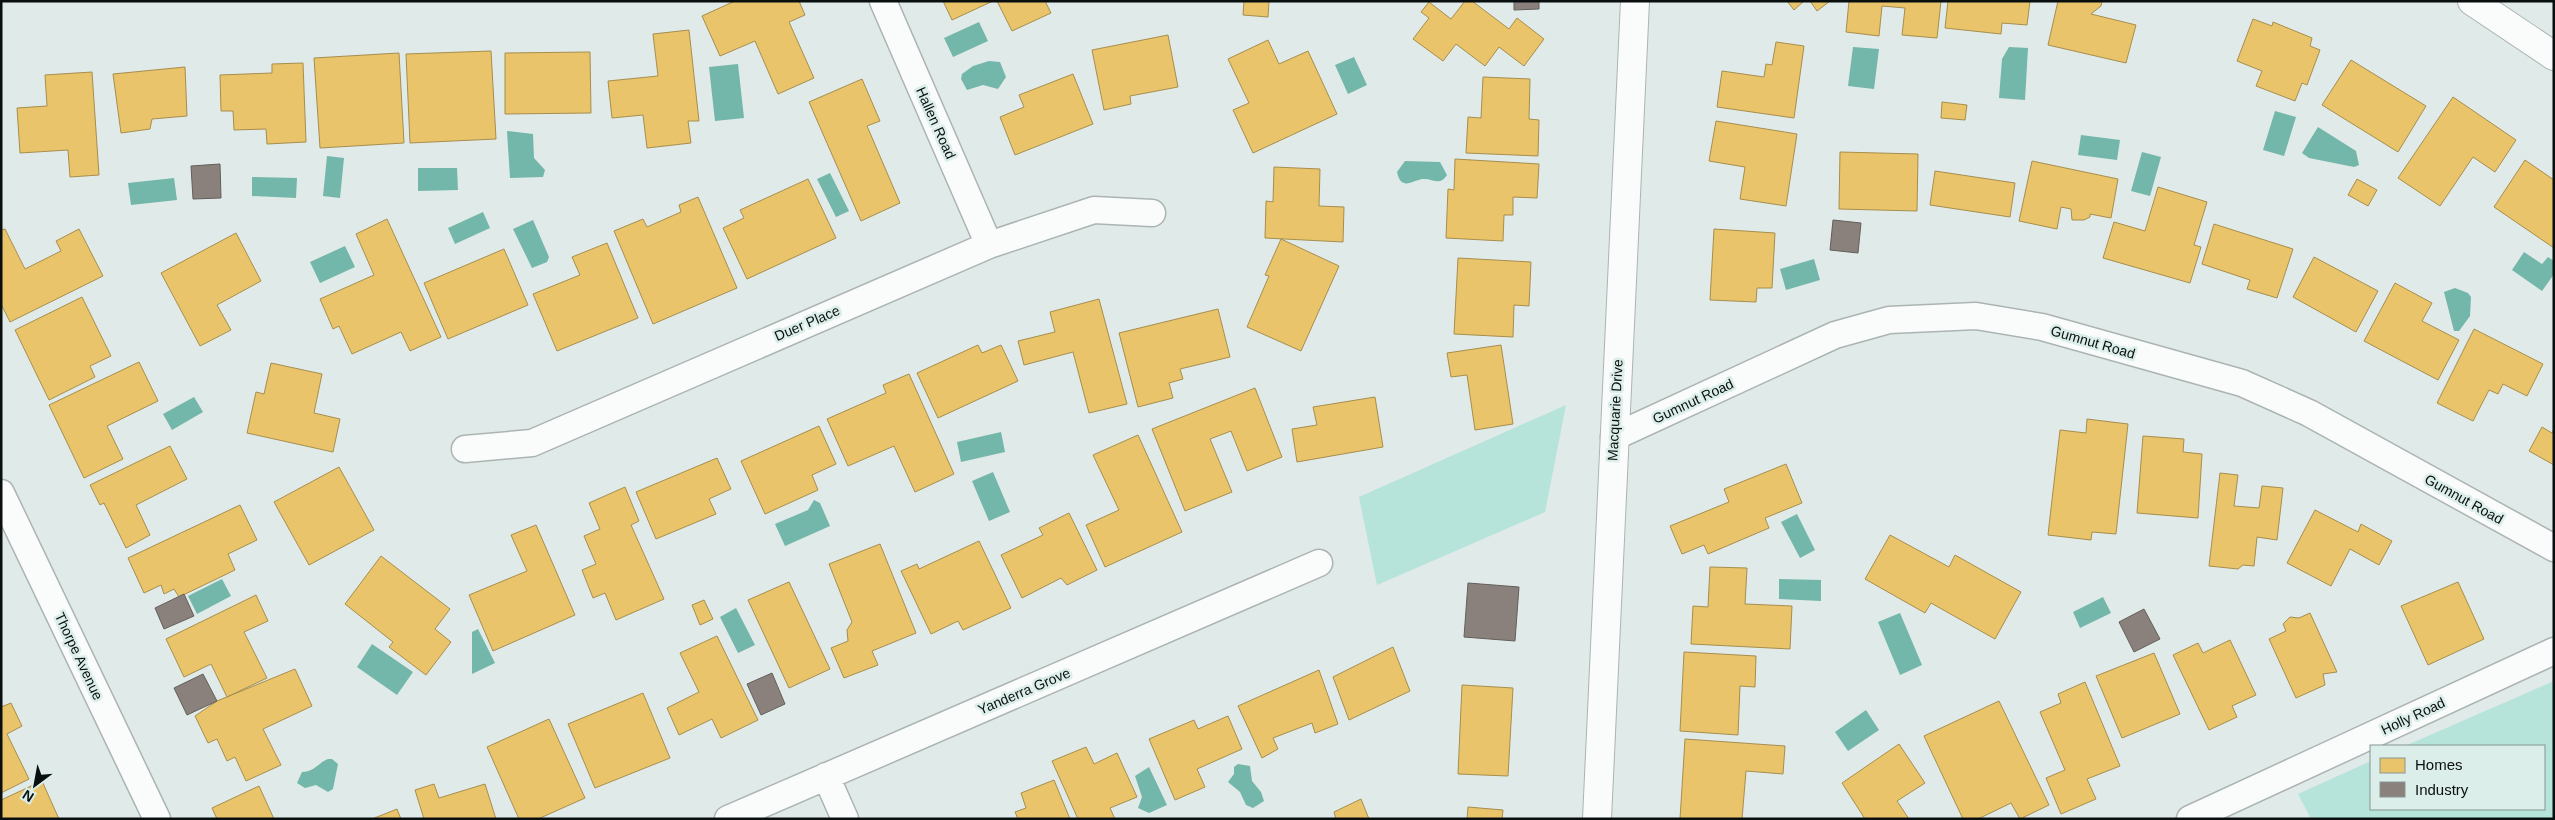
<svg xmlns="http://www.w3.org/2000/svg" width="2555" height="820" font-family="Helvetica,sans-serif">
	<style>
		.green { fill: #b6e3da }
		.water { fill: #73b6aa }
		.homes { fill: #e9c46a; stroke: #a68e4e }
		.industry { fill: #8a817c; stroke: #635f5b }
		.lines { fill: none; stroke-linecap: round; stroke-linejoin: round }
		.street-casing { stroke: #acb4b3; stroke-width: 29 }
		.secondary-casing { stroke: #acb4b3; stroke-width: 30 }
		.street { stroke: #fafcfc; stroke-width: 26 }
		.secondary { stroke: #fafcfc; stroke-width: 28 }
		.labels { text-anchor: middle; stroke-width: 5; stroke-linejoin: round; paint-order: stroke }
		.street-label { font-size: 14px; fill: #090f0e; stroke: #dceeea }
	</style>
	<rect width="100%" height="100%" fill="#e0eae8"/>
	<path class="green" d="M 1566,405 L 1545,512 L 1377,585 L 1359,497 Z
		M 2554,681 L 2554,819 L 2311,819 L 2298,794 L 2371,761 L 2371,809 L 2544,809 L 2544,746 L 2405,746 Z"/>
	<path class="water" d="M 979,22 L 988,41 L 953,57 L 944,38 Z
		M 1853,47 L 1879,49 L 1874,89 L 1848,86 Z
		M 2009,47 L 2028,48 L 2025,100 L 1999,98 L 2002,59 Z
		M 1354,57 L 1367,85 L 1348,94 L 1335,65 Z
		M 989,61 L 1000,62 L 1006,77 L 998,89 L 983,85 L 967,90 L 961,79 L 962,74 L 973,66 Z
		M 738,64 L 744,118 L 715,121 L 709,67 Z
		M 2275,111 L 2296,117 L 2284,156 L 2263,150 Z
		M 2318,127 L 2356,151 L 2359,165 L 2354,167 L 2309,158 L 2302,153 Z
		M 507,131 L 533,134 L 534,158 L 545,170 L 543,177 L 510,178 Z
		M 2081,135 L 2120,140 L 2117,160 L 2078,155 Z
		M 2142,152 L 2161,157 L 2150,196 L 2131,191 Z
		M 327,156 L 344,158 L 340,198 L 323,196 Z
		M 1405,161 L 1440,162 L 1447,175 C 1439,187 1434,178 1422,179 C 1412,181 1401,191 1397,172 Z
		M 418,168 L 457,168 L 458,190 L 418,191 Z
		M 830,173 L 849,211 L 836,217 L 817,179 Z
		M 252,177 L 297,178 L 296,198 L 252,196 Z
		M 174,178 L 177,200 L 131,205 L 128,183 Z
		M 483,212 L 490,228 L 455,244 L 448,228 Z
		M 533,220 L 549,257 L 547,262 L 532,268 L 513,229 Z
		M 345,246 L 355,267 L 320,283 L 310,262 Z
		M 2524,252 L 2542,264 L 2548,257 L 2554,261 L 2554,274 L 2542,291 L 2512,270 Z
		M 1814,259 L 1820,280 L 1786,290 L 1780,269 Z
		M 2455,288 L 2468,293 L 2471,297 L 2470,316 L 2459,331 L 2454,331 L 2444,292 Z
		M 194,397 L 203,412 L 172,430 L 163,414 Z
		M 1001,432 L 1005,452 L 961,462 L 957,442 Z
		M 993,472 L 1010,512 L 989,521 L 972,481 Z
		M 814,500 L 820,503 L 830,526 L 785,546 L 775,524 L 808,510 Z
		M 1797,514 L 1815,550 L 1800,558 L 1781,522 Z
		M 222,579 L 231,596 L 197,614 L 188,596 Z
		M 1779,579 L 1821,580 L 1821,601 L 1779,599 Z
		M 2103,597 L 2111,613 L 2080,628 L 2073,612 Z
		M 736,608 L 755,645 L 738,653 L 720,617 Z
		M 1900,613 L 1922,665 L 1900,675 L 1878,622 Z
		M 478,629 L 495,663 L 472,674 L 472,632 Z
		M 372,644 L 413,672 L 397,695 L 357,667 Z
		M 1866,710 L 1879,730 L 1848,751 L 1835,732 Z
		M 328,759 L 332,759 L 338,764 L 333,789 L 328,792 L 316,785 L 305,788 L 297,783 L 302,772 C 314,772 318,763 328,759 Z
		M 1238,764 L 1250,766 L 1252,781 L 1261,792 L 1264,801 L 1253,808 L 1246,805 L 1240,792 L 1228,782 L 1234,774 L 1234,767 Z
		M 1149,767 L 1167,805 L 1149,813 L 1138,808 L 1142,797 L 1135,776 Z"/>
	<path class="homes" d="M 735,1 L 799,1 L 805,15 L 789,22 L 814,78 L 778,94 L 755,41 L 720,56 L 702,16 Z
		M 943,1 L 993,1 L 952,20 Z
		M 997,1 L 1045,1 L 1051,13 L 1012,31 Z
		M 1244,1 L 1269,1 L 1268,17 L 1243,15 Z
		M 1465,1 L 1472,1 L 1509,29 L 1517,18 L 1544,39 L 1524,66 L 1499,47 L 1485,66 L 1456,44 L 1443,61 L 1413,39 L 1429,18 L 1421,12 L 1429,2 L 1451,19 Z
		M 1787,1 L 1804,1 L 1794,10 Z
		M 1810,1 L 1830,1 L 1817,11 Z
		M 1849,1 L 1941,1 L 1937,38 L 1902,35 L 1905,8 L 1882,6 L 1879,36 L 1846,32 Z
		M 1948,1 L 2030,1 L 2027,25 L 2002,23 L 2001,34 L 1945,28 Z
		M 2058,1 L 2102,1 L 2101,6 L 2091,14 L 2136,25 L 2126,63 L 2048,45 Z
		M 2253,19 L 2272,26 L 2273,22 L 2312,38 L 2310,46 L 2320,50 L 2307,85 L 2302,83 L 2295,101 L 2256,86 L 2262,71 L 2237,61 Z
		M 689,30 L 699,121 L 688,121 L 691,143 L 647,148 L 643,115 L 612,118 L 608,81 L 658,76 L 653,34 Z
		M 1168,35 L 1178,87 L 1130,96 L 1131,104 L 1104,110 L 1092,50 Z
		M 1268,40 L 1279,64 L 1308,51 L 1337,114 L 1253,153 L 1233,110 L 1249,103 L 1228,59 Z
		M 1776,42 L 1804,46 L 1794,118 L 1717,107 L 1722,71 L 1764,77 L 1766,64 L 1772,65 Z
		M 491,51 L 496,139 L 410,143 L 406,54 Z
		M 590,52 L 591,113 L 505,114 L 505,53 Z
		M 399,53 L 404,143 L 320,148 L 314,58 Z
		M 2351,60 L 2426,106 L 2398,152 L 2322,105 Z
		M 303,63 L 306,142 L 267,144 L 266,129 L 234,130 L 233,111 L 221,111 L 220,75 L 272,73 L 272,64 Z
		M 185,67 L 187,116 L 152,119 L 150,129 L 121,133 L 113,74 Z
		M 92,72 L 99,175 L 70,177 L 68,150 L 20,153 L 17,108 L 47,106 L 45,75 Z
		M 1073,74 L 1093,124 L 1015,155 L 1000,117 L 1024,107 L 1019,95 Z
		M 1483,77 L 1530,79 L 1529,119 L 1539,120 L 1538,156 L 1466,153 L 1468,117 L 1481,118 Z
		M 862,79 L 880,121 L 867,126 L 900,203 L 861,221 L 809,102 Z
		M 2453,97 L 2516,140 L 2495,172 L 2473,157 L 2440,206 L 2398,178 Z
		M 1942,102 L 1967,105 L 1965,120 L 1941,118 Z
		M 1716,121 L 1797,134 L 1786,206 L 1740,199 L 1745,167 L 1709,161 Z
		M 1840,152 L 1918,154 L 1917,211 L 1839,209 Z
		M 1455,159 L 1539,164 L 1537,198 L 1513,197 L 1513,215 L 1504,215 L 1503,241 L 1446,238 L 1448,189 L 1454,190 Z
		M 2525,160 L 2554,180 L 2554,248 L 2494,207 Z
		M 2032,161 L 2118,179 L 2111,218 L 2090,214 L 2090,217 L 2084,220 L 2072,220 L 2071,209 L 2061,207 L 2057,229 L 2019,221 Z
		M 1274,167 L 1320,169 L 1319,206 L 1344,207 L 1343,242 L 1265,238 L 1266,201 L 1273,202 Z
		M 1935,171 L 2015,183 L 2010,217 L 1930,205 Z
		M 808,179 L 836,238 L 747,279 L 723,228 L 744,218 L 740,210 Z
		M 2357,179 L 2377,190 L 2368,206 L 2348,195 Z
		M 2158,187 L 2207,202 L 2194,245 L 2201,247 L 2190,283 L 2103,258 L 2114,222 L 2145,231 Z
		M 698,197 L 737,288 L 653,324 L 614,231 L 643,219 L 647,227 L 681,212 L 679,205 Z
		M 387,219 L 441,337 L 410,351 L 401,332 L 352,354 L 339,326 L 333,329 L 320,299 L 374,275 L 356,234 Z
		M 2214,224 L 2293,249 L 2277,298 L 2247,289 L 2250,280 L 2202,264 Z
		M 5,229 L 25,269 L 61,251 L 56,241 L 79,229 L 103,276 L 10,322 L 1,304 L 1,230 Z
		M 1714,229 L 1775,233 L 1772,288 L 1757,288 L 1756,302 L 1710,300 Z
		M 236,233 L 261,281 L 217,305 L 231,330 L 200,346 L 161,273 Z
		M 1281,239 L 1339,266 L 1301,351 L 1247,327 L 1269,276 L 1265,275 Z
		M 607,243 L 638,318 L 557,351 L 533,294 L 580,275 L 572,257 Z
		M 504,249 L 528,305 L 448,339 L 424,283 Z
		M 2314,257 L 2378,291 L 2356,332 L 2293,297 Z
		M 1458,258 L 1531,262 L 1529,306 L 1514,305 L 1513,337 L 1454,334 Z
		M 2395,283 L 2432,303 L 2422,321 L 2459,340 L 2438,380 L 2364,341 Z
		M 82,297 L 111,356 L 90,366 L 95,377 L 49,400 L 15,330 Z
		M 1099,299 L 1127,404 L 1089,413 L 1073,352 L 1024,365 L 1018,341 L 1055,332 L 1050,312 Z
		M 1218,309 L 1230,357 L 1180,369 L 1183,379 L 1169,383 L 1173,398 L 1138,407 L 1119,333 Z
		M 2474,329 L 2543,364 L 2527,396 L 2503,384 L 2498,394 L 2489,390 L 2473,421 L 2437,403 Z
		M 978,345 L 982,353 L 1001,345 L 1018,381 L 938,418 L 917,373 Z
		M 1501,345 L 1513,424 L 1475,430 L 1467,375 L 1451,377 L 1447,353 Z
		M 139,362 L 158,401 L 107,426 L 123,459 L 84,478 L 49,405 Z
		M 271,363 L 322,374 L 314,413 L 340,419 L 333,452 L 247,433 L 256,392 L 264,394 Z
		M 909,374 L 954,474 L 915,492 L 894,446 L 848,466 L 827,419 L 886,393 L 883,385 Z
		M 1255,388 L 1282,457 L 1247,471 L 1231,431 L 1210,439 L 1232,492 L 1185,511 L 1152,429 Z
		M 1375,397 L 1383,447 L 1297,462 L 1292,429 L 1317,425 L 1313,407 Z
		M 2087,419 L 2128,424 L 2116,534 L 2092,532 L 2091,540 L 2048,535 L 2060,430 L 2086,433 Z
		M 819,426 L 836,464 L 812,475 L 818,490 L 765,514 L 741,461 Z
		M 2542,427 L 2552,433 L 2554,429 L 2554,465 L 2529,451 Z
		M 1138,435 L 1182,532 L 1105,567 L 1086,525 L 1119,510 L 1093,455 Z
		M 2143,436 L 2184,439 L 2183,452 L 2202,454 L 2198,518 L 2137,513 Z
		M 170,446 L 187,479 L 136,505 L 150,535 L 126,548 L 104,503 L 100,505 L 90,485 Z
		M 717,458 L 731,489 L 709,499 L 716,514 L 656,539 L 636,492 Z
		M 1786,464 L 1802,503 L 1765,518 L 1769,528 L 1708,554 L 1704,545 L 1682,554 L 1670,526 L 1729,502 L 1724,489 Z
		M 339,467 L 374,530 L 309,565 L 274,502 Z
		M 2220,473 L 2238,475 L 2234,506 L 2259,508 L 2262,486 L 2283,488 L 2277,540 L 2257,537 L 2254,566 L 2243,565 L 2238,569 L 2209,566 Z
		M 625,487 L 639,521 L 631,525 L 664,599 L 616,620 L 605,593 L 593,598 L 582,570 L 596,564 L 584,536 L 600,529 L 589,503 Z
		M 240,505 L 257,540 L 228,554 L 235,570 L 179,597 L 174,589 L 164,594 L 161,585 L 144,593 L 128,558 Z
		M 2315,510 L 2358,532 L 2361,524 L 2392,541 L 2379,565 L 2350,549 L 2331,586 L 2287,563 Z
		M 1069,513 L 1097,570 L 1067,585 L 1061,578 L 1022,598 L 1001,555 L 1043,535 L 1039,528 Z
		M 536,525 L 575,615 L 493,651 L 469,595 L 527,571 L 511,535 Z
		M 1890,535 L 1949,567 L 1955,555 L 2021,592 L 1995,639 L 1931,603 L 1925,613 L 1865,579 Z
		M 979,541 L 1011,608 L 963,630 L 958,621 L 931,634 L 901,571 L 917,564 L 919,569 Z
		M 880,544 L 916,633 L 872,651 L 878,665 L 844,678 L 831,648 L 848,641 L 847,630 L 852,622 L 829,564 Z
		M 381,556 L 450,609 L 435,629 L 451,642 L 426,675 L 389,647 L 393,642 L 345,604 Z
		M 1710,567 L 1747,568 L 1745,604 L 1792,606 L 1790,649 L 1691,644 L 1693,606 L 1708,607 Z
		M 789,582 L 830,669 L 789,688 L 748,600 Z
		M 2458,582 L 2484,639 L 2428,665 L 2401,606 Z
		M 256,595 L 268,621 L 244,632 L 267,678 L 227,697 L 211,664 L 184,677 L 166,639 Z
		M 704,600 L 713,619 L 700,625 L 692,605 Z
		M 2310,613 L 2337,672 L 2323,674 L 2325,685 L 2296,698 L 2269,639 L 2286,631 L 2283,624 L 2290,617 L 2299,618 Z
		M 717,636 L 758,720 L 721,738 L 712,719 L 679,735 L 667,708 L 699,692 L 680,653 Z
		M 2230,640 L 2256,695 L 2232,706 L 2237,717 L 2209,730 L 2173,655 L 2198,643 L 2203,653 Z
		M 1393,647 L 1410,691 L 1349,720 L 1333,677 Z
		M 1684,652 L 1756,656 L 1755,687 L 1740,686 L 1738,735 L 1680,731 Z
		M 2154,653 L 2180,714 L 2122,738 L 2096,676 Z
		M 295,669 L 312,706 L 263,729 L 281,765 L 246,781 L 235,757 L 227,761 L 217,739 L 208,743 L 195,716 L 217,701 Z
		M 1319,670 L 1338,724 L 1315,733 L 1312,723 L 1273,738 L 1278,749 L 1262,758 L 1238,706 Z
		M 2085,682 L 2120,766 L 2087,779 L 2096,799 L 2061,814 L 2046,778 L 2065,770 L 2040,712 L 2061,703 L 2058,694 Z
		M 1462,685 L 1513,688 L 1508,776 L 1458,774 Z
		M 643,693 L 670,758 L 595,788 L 568,724 Z
		M 1999,701 L 2049,805 L 2020,819 L 2011,803 L 1978,819 L 1963,819 L 1924,736 Z
		M 11,703 L 22,726 L 7,734 L 29,779 L 1,793 L 1,707 Z
		M 1228,716 L 1242,749 L 1197,769 L 1205,787 L 1175,800 L 1149,739 L 1194,720 L 1198,729 Z
		M 549,719 L 585,798 L 538,819 L 519,819 L 487,747 Z
		M 1685,739 L 1785,746 L 1783,774 L 1746,771 L 1742,819 L 1680,819 Z
		M 1899,744 L 1925,783 L 1897,801 L 1909,819 L 1865,819 L 1842,783 Z
		M 1086,747 L 1094,764 L 1117,753 L 1137,797 L 1110,808 L 1115,819 L 1078,819 L 1052,761 Z
		M 1054,780 L 1070,819 L 1018,819 L 1015,812 L 1026,808 L 1021,793 Z
		M 42,781 L 59,819 L 1,819 L 1,800 Z
		M 434,784 L 439,798 L 485,784 L 496,819 L 424,819 L 415,790 Z
		M 259,786 L 274,819 L 217,819 L 212,808 Z
		M 1361,799 L 1369,819 L 1336,819 L 1334,812 Z
		M 1468,807 L 1503,810 L 1502,819 L 1467,819 Z
		M 397,809 L 401,819 L 372,819 Z"/>
	<path class="industry" d="M 1514,1 L 1539,1 L 1539,9 L 1514,10 Z
		M 220,164 L 221,198 L 193,199 L 191,166 Z
		M 1833,220 L 1861,223 L 1858,253 L 1830,250 Z
		M 1468,583 L 1519,587 L 1515,641 L 1464,637 Z
		M 184,594 L 194,616 L 164,629 L 155,608 Z
		M 2144,609 L 2160,639 L 2134,652 L 2119,622 Z
		M 772,673 L 785,704 L 761,715 L 747,684 Z
		M 203,674 L 217,701 L 187,715 L 174,688 Z"/>
	<g class="lines">
		<defs>
			<path id="street" d="M 883,1 L 989,245
				M 1614,437 L 1835,335 L 1889,320 L 1976,316 L 2042,327 L 2242,383 L 2309,413 L 2554,548
				M 465,449 L 532,443 L 989,245 L 1094,210 L 1152,213
				M 1,493 L 157,819
				M 826,776 L 845,819
				M 728,819 L 1319,563
				M 2190,819 L 2554,651"/>
			<path id="secondary" d="M 2472,1 L 2554,56
				M 1597,819 L 1635,1"/>
		</defs>
		<use href="#street" class="street-casing"/>
		<use href="#secondary" class="secondary-casing"/>
		<use href="#street" class="street"/>
		<use href="#secondary" class="secondary"/>
	</g>
	<g class="labels">
		<g class="street-label">
			<text transform="translate(936 123) rotate(66)" y="5">Hallen Road</text>
			<text transform="translate(807 323) rotate(-23)" y="5">Duer Place</text>
			<text transform="translate(2093 342) rotate(16)" y="5">Gumnut Road</text>
			<text transform="translate(1693 401) rotate(-25)" y="5">Gumnut Road</text>
			<text transform="translate(1615 410) rotate(-87)" y="5">Macquarie Drive</text>
			<text transform="translate(2464 499) rotate(29)" y="5">Gumnut Road</text>
			<text transform="translate(79 656) rotate(65)" y="5">Thorpe Avenue</text>
			<text transform="translate(1024 691) rotate(-23)" y="5">Yanderra Grove</text>
			<text transform="translate(2413 716) rotate(-25)" y="5">Holly Road</text>
		</g>
	</g>
	<rect width="2555" height="820" fill="none" stroke="#090f0e" stroke-width="5"/>
	<rect x="2370" y="745" width="175" height="65" fill="#dceeea" stroke="#889592"/>
	<rect x="2380" y="758" width="25" height="15" fill="#e9c46a" stroke="#889592"/>
	<text x="2415" y="770" font-size="15" fill="#090f0e">Homes</text>
	<rect x="2380" y="782" width="25" height="15" fill="#8a817c" stroke="#889592"/>
	<text x="2415" y="795" font-size="15" fill="#090f0e">Industry</text>
	<g transform="translate(35 785) rotate(212)" stroke="#dceeea" stroke-width="4" paint-order="stroke">
	<path d="M0-4L9 19L0 12L-9 19Z" fill="#090f0e"/>
	<text y="-8" font-size="14" font-weight="bold" text-anchor="middle" fill="#090f0e">N</text>
	</g>
</svg>
